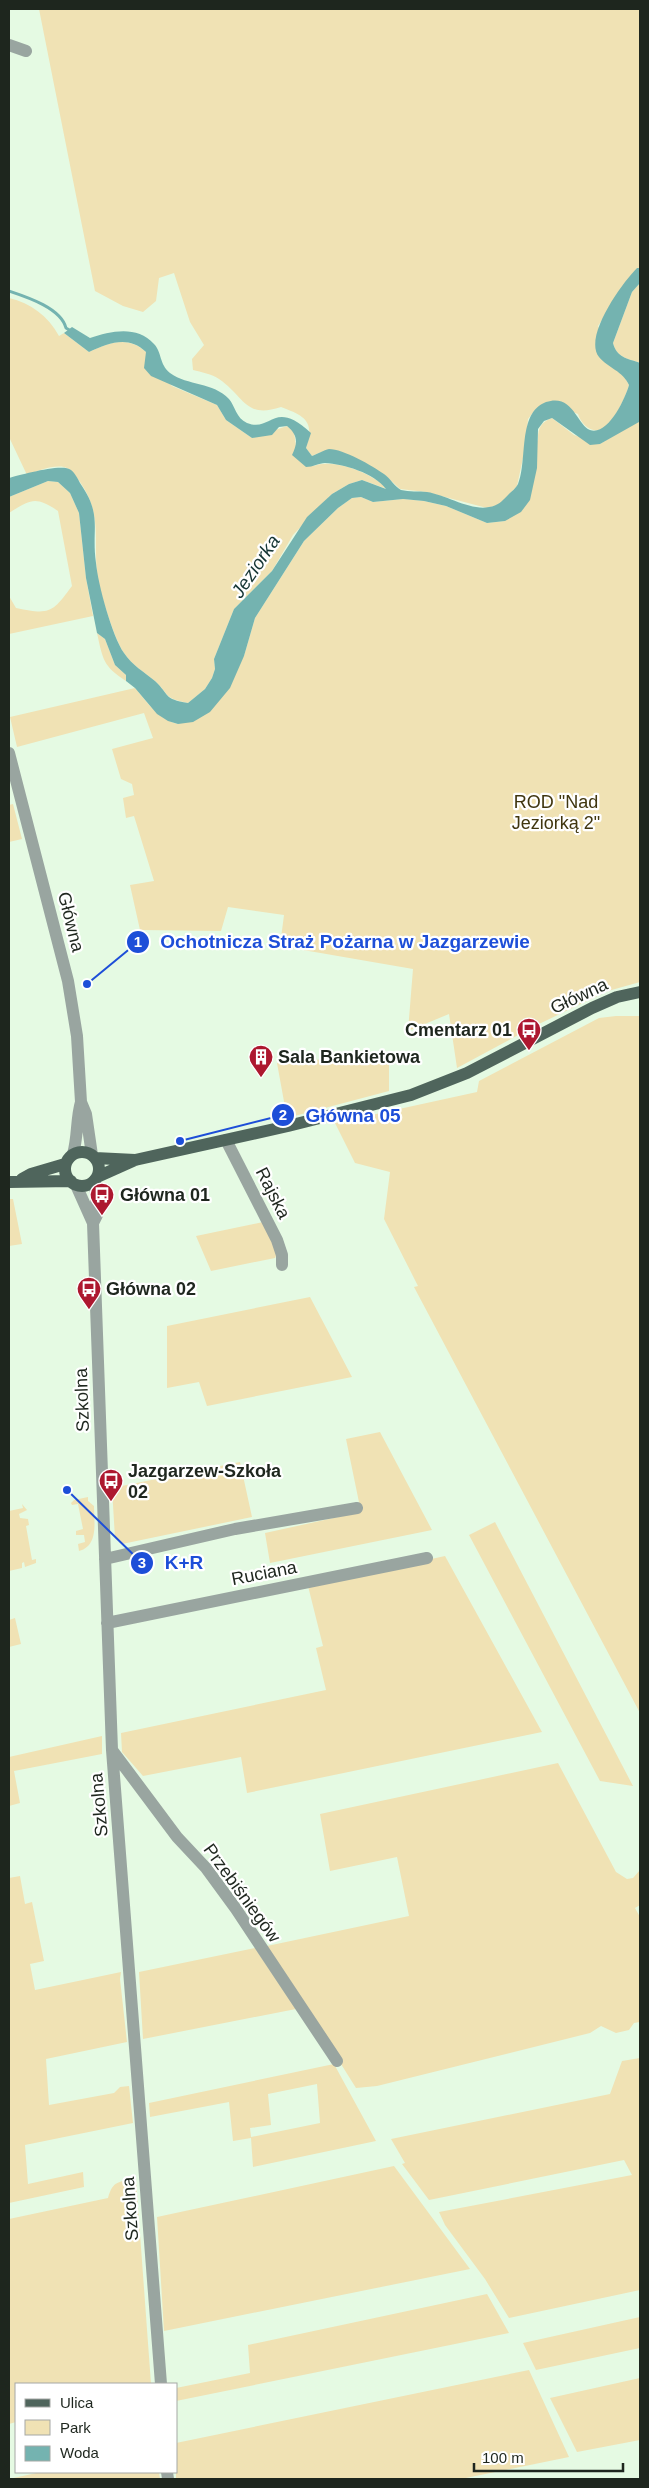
<svg xmlns="http://www.w3.org/2000/svg" width="649" height="2488" font-family="Helvetica,sans-serif">
	<style>
		.green { fill: #f0e2b4; fill-rule: evenodd }
		.water { fill: #74b3b0 }
		.lines { fill: none; stroke-linecap: round; stroke-linejoin: round }
		.stream { stroke: #74b3b0; stroke-width: 3 }
		.minor { stroke: #99a5a0; stroke-width: 12 }
		.major { stroke: #4f655c; stroke-width: 12 }
		.labels { text-anchor: middle; stroke-width: 4.5; stroke-linejoin: round; paint-order: stroke }
		.park-label { font-size: 18px; fill: #40360f; stroke: #fff }
		.street-label { font-size: 18px; fill: #1e261e; stroke: #fff }
		.poi-label { font-size: 18px; font-weight: bold; fill: #1e261e; stroke: #fff; text-anchor: start }
		.water-label { font-size: 19px; font-style: italic; fill: #163635; stroke: #fff }
		.leader { fill: none; stroke: #1d4ed8; stroke-width: 2 }
		.callout-dot { fill: #1d4ed8; stroke: #fff; stroke-width: 2 }
		.mark-label { font-size: 15px; text-anchor: middle; font-weight: bold; fill: #fff }
		.callout-label { font-size: 19px; text-anchor: middle; font-weight: bold; fill: #1d4ed8; stroke: #fff; stroke-width: 4.5; stroke-linejoin: round; paint-order: stroke }
	</style>
	<rect width="100%" height="100%" fill="#e5fae3"/>
	<path class="green" d="M 39,9 L 640,9 L 640,268 L 637,268 L 598,326 L 629,385 C 626,396 616,417 608,425 C 596,437 582,427 578,414 L 547,402 L 535,410 L 528,419 L 526,444 L 517,486 L 499,505 L 487,508 L 426,492 L 400,489 L 385,475 L 321,452 L 312,456 L 306,448 C 315,421 305,416 281,407 C 245,419 245,397 219,379 C 212,374 201,372 193,370 L 192,359 L 204,345 L 190,322 L 174,273 L 159,278 L 156,301 L 143,312 L 123,306 L 95,291 Z
		M 640,283 L 640,363 C 627,358 617,358 613,343 L 632,292 Z
		M 9,298 C 31,303 48,316 59,336 L 64,333 L 89,352 C 109,343 127,335 146,352 L 146,358 L 172,386 L 217,405 L 226,420 L 252,438 L 287,426 L 294,432 L 296,446 L 314,466 C 334,458 374,474 387,489 L 362,480 L 349,484 L 332,494 L 293,535 L 272,571 L 234,609 L 214,659 L 215,669 L 212,678 L 205,689 L 188,703 C 163,698 170,695 155,681 C 144,672 132,665 124,653 C 115,640 103,601 99,585 C 91,546 105,518 80,482 C 75,475 72,469 64,467 C 52,465 37,471 27,475 L 9,437 Z
		M 552,418 L 574,435 L 600,444 L 640,419 L 640,982 L 608,991 L 541,1023 L 530,1025 L 524,1032 L 457,1068 L 449,1014 L 408,1031 L 413,969 L 280,946 L 284,915 L 228,907 L 221,931 L 140,930 L 130,885 L 154,881 L 134,816 L 126,818 L 123,798 L 134,795 L 132,784 L 121,779 L 112,749 L 153,738 L 144,713 L 17,747 L 10,717 L 135,688 C 148,703 158,719 178,724 L 244,656 L 255,618 L 304,541 L 338,508 L 352,498 L 361,497 L 373,502 L 403,499 L 424,501 L 446,506 L 487,523 L 505,521 L 538,439 C 538,428 541,422 552,418 Z
		M 48,481 L 58,482 L 70,493 L 79,513 L 86,578 L 93,616 L 9,634 L 9,596 L 16,608 C 50,615 52,613 72,586 L 58,511 C 35,495 30,500 9,513 L 9,497 Z
		M 97,633 L 105,639 L 115,665 L 126,675 L 126,681 C 103,666 103,660 97,633 Z
		M 13,804 L 22,839 L 9,842 L 9,805 Z
		M 616,1016 L 640,1016 L 640,1713 L 414,1287 L 418,1286 L 384,1219 L 390,1172 L 355,1163 L 335,1123 L 477,1092 L 479,1081 L 599,1018 Z
		M 389,1054 L 389,1091 L 287,1118 L 277,1063 Z
		M 9,1199 L 13,1199 L 22,1244 L 9,1246 Z
		M 263,1222 L 278,1252 L 275,1258 L 211,1271 L 196,1236 Z
		M 310,1297 L 352,1377 L 207,1406 L 199,1382 L 167,1388 L 167,1326 Z
		M 380,1432 L 432,1530 L 270,1563 L 265,1533 L 361,1512 L 346,1439 Z
		M 240,1462 L 252,1517 L 122,1544 L 115,1538 L 112,1488 Z
		M 88,1497 L 88,1501 L 94,1506 C 94,1521 99,1546 79,1551 L 78,1544 L 85,1542 L 84,1535 L 76,1535 L 76,1531 L 83,1529 L 78,1504 L 72,1505 L 71,1503 L 74,1500 Z
		M 22,1504 L 27,1510 L 19,1514 L 20,1518 L 28,1519 L 29,1525 L 26,1526 L 32,1560 L 36,1559 L 36,1563 L 25,1567 L 24,1562 L 22,1563 L 22,1568 L 9,1571 L 9,1511 L 23,1508 Z
		M 495,1522 L 633,1786 L 600,1781 L 469,1535 Z
		M 445,1556 L 542,1732 L 247,1793 L 241,1757 L 143,1776 L 122,1752 L 121,1733 L 326,1690 L 316,1648 L 323,1646 L 308,1586 Z
		M 15,1618 L 21,1644 L 9,1647 L 9,1620 Z
		M 102,1736 L 102,1754 L 14,1771 L 20,1803 L 9,1806 L 9,1757 Z
		M 558,1763 L 616,1872 L 627,1879 L 633,1878 L 640,1870 L 640,1905 L 635,1908 L 640,1917 L 640,2022 L 634,2023 L 629,2030 L 616,2033 L 601,2026 L 590,2033 L 377,2086 L 356,2088 L 267,1946 L 409,1916 L 397,1857 L 330,1871 L 320,1814 Z
		M 20,1876 L 25,1904 L 32,1902 L 44,1961 L 30,1964 L 35,1990 L 121,1972 L 120,1979 L 127,2042 L 46,2059 L 49,2105 L 114,2093 L 120,2087 L 129,2086 L 133,2123 L 25,2145 L 28,2184 L 83,2172 L 84,2187 L 9,2203 L 9,1878 Z
		M 255,1948 L 296,2009 L 143,2039 L 139,1972 Z
		M 640,2058 L 640,2290 L 509,2318 L 485,2279 L 445,2225 L 439,2212 L 632,2175 L 624,2160 L 429,2200 L 402,2164 L 405,2163 L 391,2139 L 610,2094 L 622,2061 Z
		M 334,2064 L 376,2141 L 253,2167 L 251,2138 L 233,2141 L 229,2102 L 150,2117 L 149,2103 ZM 317,2084 L 320,2123 L 251,2137 L 250,2128 L 271,2125 L 268,2094 Z
		M 394,2166 L 470,2269 L 164,2331 L 157,2217 Z
		M 136,2179 L 151,2384 L 16,2384 L 16,2422 L 9,2424 L 9,2219 L 108,2198 C 113,2180 119,2182 136,2179 Z
		M 487,2294 L 509,2333 L 176,2401 L 176,2388 L 250,2373 L 248,2345 Z
		M 640,2317 L 640,2348 L 536,2370 L 523,2343 Z
		M 529,2370 L 569,2457 L 461,2479 L 176,2479 L 176,2443 Z
		M 640,2378 L 640,2440 L 577,2452 L 550,2398 Z
		M 41,2472 L 159,2472 L 160,2479 L 9,2479 Z"/>
	<path class="water" d="M 637,268 L 640,268 L 640,283 L 632,292 L 613,343 C 617,358 627,358 640,363 L 639,422 L 600,444 L 590,445 L 552,418 L 544,421 L 538,429 L 537,468 L 530,500 L 521,512 L 505,521 L 487,523 L 446,506 L 424,501 L 403,499 L 373,502 L 361,497 L 352,498 L 338,508 L 304,541 L 255,618 L 244,656 L 230,688 L 210,712 L 193,722 L 178,724 L 168,721 L 157,714 L 135,688 L 126,681 L 126,675 L 115,665 L 105,639 L 97,633 L 86,578 L 79,513 L 70,493 L 58,482 L 48,481 L 9,497 L 9,478 C 21,475 62,463 71,470 C 75,473 78,479 80,483 C 103,516 91,528 96,563 C 98,584 112,636 124,653 C 132,665 144,672 155,681 C 170,695 163,699 188,703 L 205,689 L 212,678 L 215,669 L 214,659 L 234,609 L 272,571 L 307,517 L 332,494 L 349,484 L 362,480 L 386,489 C 374,473 344,464 325,463 C 319,463 313,467 306,467 L 292,455 C 298,443 298,435 287,426 L 279,427 L 272,435 L 252,438 L 226,420 L 217,405 L 151,376 L 144,368 L 146,352 C 128,335 109,343 89,352 L 64,333 L 72,327 L 90,338 C 111,331 137,325 154,344 C 162,352 159,364 170,373 C 188,386 213,382 229,399 C 235,406 236,418 247,423 C 272,433 273,398 311,433 L 306,448 L 312,456 C 317,454 324,450 329,449 C 343,449 373,466 384,474 C 390,478 395,487 401,490 C 409,492 419,491 427,492 C 446,495 471,511 489,507 C 498,506 502,501 508,495 C 511,492 516,488 518,484 C 528,460 517,413 546,402 C 573,393 577,425 590,430 C 608,436 625,399 629,385 C 623,371 608,368 599,357 C 583,337 622,283 637,268 Z"/>
	<g class="lines">
		<path class="stream" d="M 9,291 C 27,297 61,308 66,328 L 71,331"/>
		<path class="minor" d="M 9,45 L 26,51
			M 9,753 L 68,981 L 77,1036 L 81,1102 C 76,1119 78,1137 73,1154
			M 81,1102 L 86,1114 L 92,1155
			M 226,1140 L 277,1240 L 282,1255 L 282,1265
			M 95,1180 L 97,1215 L 93,1223 L 112,1750 L 161,2384
			M 76,1185 L 93,1223
			M 105,1559 L 235,1529 L 357,1508
			M 107,1623 L 427,1558
			M 112,1750 L 177,1837 L 206,1868 L 236,1909 L 337,2061
			M 167,2472 L 168,2479"/>
		<path class="major" d="M65 1169a17 17 0 1 1 34 0a17 17 0 1 1-34 0Z
			M 95,1158 L 135,1160
			M 97,1177 L 135,1160 L 288,1126 L 411,1095 L 467,1073 L 592,1008 L 617,997 L 640,992
			M 22,1179 L 31,1174 L 65,1164
			M 9,1182 L 71,1181"/>
	</g>
	<defs>
		<symbol id="bus-pin" viewBox="-11 -11 22 30"><path d="M0 17L-7.5 6A9.5 9.5 0 1 1 7.5 6Z" fill="#ad182f" stroke="#fff"/><path d="M-5-6H5V4H4V6H2V4H-2V6H-4V4H-5ZM-3.5-4V0h7V-4ZM-3.5 1.2v1.5H-2V1.2ZM2 1.2v1.5H3.5V1.2Z" fill="#fff"/></symbol>
		<symbol id="building-pin" viewBox="-11 -11 22 30"><path d="M0 17L-7.5 6A9.5 9.5 0 1 1 7.5 6Z" fill="#ad182f" stroke="#fff"/><path d="M-4-6H4V6H1V3H-1V6H-4ZM-2.5-4.3h1.7v1.8h-1.7ZM.8-4.3h1.7v1.8H.8ZM-2.5-1h1.7V.8h-1.7ZM.8-1h1.7V.8H.8Z" fill="#fff"/></symbol>
	</defs>
	<g fill-rule="evenodd">
		<use href="#bus-pin" x="515" y="1016" width="28" height="38"/>
		<use href="#building-pin" x="247" y="1043" width="28" height="38"/>
		<use href="#bus-pin" x="88" y="1181" width="28" height="38"/>
		<use href="#bus-pin" x="75" y="1275" width="28" height="38"/>
		<use href="#bus-pin" x="97" y="1467" width="28" height="38"/>
	</g>
	<g class="labels">
		<g class="park-label">
			<text x="556" y="808">ROD "Nad<tspan x="556" dy="21">Jeziorką 2"</tspan></text>
		</g>
		<g class="street-label">
			<text transform="translate(71 922) rotate(76)" y="6">Główna</text>
			<text transform="translate(579 996) rotate(-25)" y="6">Główna</text>
			<text transform="translate(273 1193) rotate(63)" y="6">Rajska</text>
			<text transform="translate(82 1400) rotate(-92)" y="6">Szkolna</text>
			<text transform="translate(264 1573) rotate(-11)" y="6">Ruciana</text>
			<text transform="translate(99 1805) rotate(-95)" y="6">Szkolna</text>
			<text transform="translate(242 1893) rotate(54)" y="6">Przebiśniegów</text>
			<text transform="translate(130 2209) rotate(-94)" y="6">Szkolna</text>
		</g>
		<g class="poi-label">
			<text x="512" y="1036" text-anchor="end">Cmentarz 01</text>
			<text x="278" y="1063">Sala Bankietowa</text>
			<text x="120" y="1201">Główna 01</text>
			<text x="106" y="1295">Główna 02</text>
			<text x="128" y="1477">Jazgarzew-Szkoła<tspan x="128" dy="21">02</tspan></text>
		</g>
		<g class="water-label">
			<text transform="translate(255 566) rotate(-56)" y="7">Jeziorka</text>
		</g>
	</g>
	<path class="leader" d="M87 984L138 942M180 1141L283 1115M67 1490L142 1563"/>
	<g class="callout-dot">
		<circle cx="87" cy="984" r="5"/>
		<circle cx="180" cy="1141" r="5"/>
		<circle cx="67" cy="1490" r="5"/>
		<circle cx="138" cy="942" r="12"/>
		<circle cx="283" cy="1115" r="12"/>
		<circle cx="142" cy="1563" r="12"/>
	</g>
	<g class="mark-label">
		<text x="138" y="947">1</text>
		<text x="283" y="1120">2</text>
		<text x="142" y="1568">3</text>
	</g>
	<g class="callout-label">
		<text x="345" y="948">Ochotnicza Straż Pożarna w Jazgarzewie</text>
		<text x="353" y="1122">Główna 05</text>
		<text x="184" y="1569">K+R</text>
	</g>
	<rect width="649" height="2488" fill="none" stroke="#1e261e" stroke-width="20"/>
	<rect x="15" y="2383" width="162" height="90" fill="#ffffff" stroke="#a5a8a5"/>
	<rect x="25" y="2399" width="25" height="8" fill="#4f655c" stroke="#a5a8a5"/>
	<text x="60" y="2408" font-size="15" fill="#1e261e">Ulica</text>
	<rect x="25" y="2420" width="25" height="15" fill="#f0e2b4" stroke="#a5a8a5"/>
	<text x="60" y="2433" font-size="15" fill="#1e261e">Park</text>
	<rect x="25" y="2446" width="25" height="15" fill="#74b3b0" stroke="#a5a8a5"/>
	<text x="60" y="2458" font-size="15" fill="#1e261e">Woda</text>
	<path d="M474 2463v8h149v-8" fill="none" stroke="#1e261e" stroke-width="2.5"/>
	<text x="482" y="2463" font-size="15" fill="#1e261e" stroke="#ffffff" stroke-width="4" paint-order="stroke">100 m</text>
</svg>
